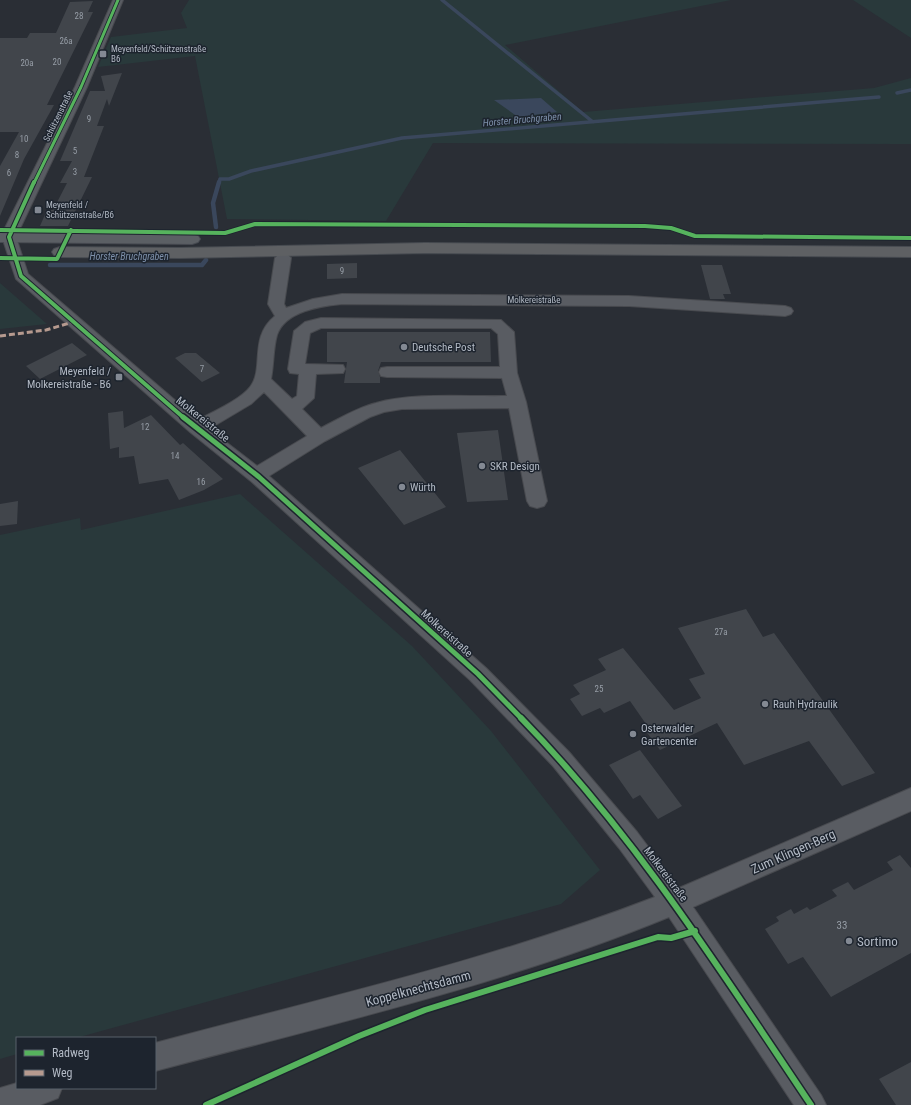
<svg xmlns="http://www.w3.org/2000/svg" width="911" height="1105" font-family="'Roboto Condensed',sans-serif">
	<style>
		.green { fill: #29393b }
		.water { fill: #3a475c }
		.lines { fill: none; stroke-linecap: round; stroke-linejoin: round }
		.stream-far1 { stroke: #3a475c; stroke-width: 3.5 }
		.stream { stroke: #3a475c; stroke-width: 4.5 }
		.building { fill: #41454b }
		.minor-casing { stroke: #484a4f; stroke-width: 2 }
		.major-casing { stroke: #474a51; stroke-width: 2 }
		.highway-casing { stroke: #464a50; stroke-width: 2 }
		.minor { fill: #595c62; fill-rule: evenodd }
		.major { fill: #5b5f64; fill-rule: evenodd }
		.highway { fill: #5e6063; fill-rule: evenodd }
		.quiet { stroke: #b69a8f; stroke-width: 3; stroke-dasharray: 6 3; stroke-linecap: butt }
		.cycleway-far3-casing { stroke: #1d242e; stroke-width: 4.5 }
		.cycleway-far2-casing { stroke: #1d242e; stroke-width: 6 }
		.cycleway-far1-casing { stroke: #1d242e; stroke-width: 8 }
		.cycleway-casing { stroke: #1d242e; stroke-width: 9 }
		.cycleway-far3 { stroke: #56b35d; stroke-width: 3 }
		.cycleway-far2 { stroke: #56b35d; stroke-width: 4 }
		.cycleway-far1 { stroke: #56b35d; stroke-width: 5 }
		.cycleway { stroke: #56b35d; stroke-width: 6 }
		.poi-dot { fill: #838993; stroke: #1d242e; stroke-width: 1.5 }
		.labels { text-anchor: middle; stroke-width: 3; stroke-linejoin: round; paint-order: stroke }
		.number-label { font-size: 9px; fill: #969da6 }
		.far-poi-label { font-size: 9px; fill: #b3bac5; stroke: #1d242e; text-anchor: start }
		.far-street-label { font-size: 9px; fill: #b3bac5; stroke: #1d242e }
		.far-water-label { font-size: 10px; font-style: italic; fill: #7e90aa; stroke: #1d242e }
		.poi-label { font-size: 11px; fill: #b3bac5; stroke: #1d242e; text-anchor: start }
		.street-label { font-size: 11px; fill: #b3bac5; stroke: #1d242e }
		.near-number-label { font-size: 11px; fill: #969da6 }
		.near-street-label { font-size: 13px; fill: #b3bac5; stroke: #1d242e }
		.near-poi-label { font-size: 13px; fill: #b3bac5; stroke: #1d242e; text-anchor: start }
	</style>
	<rect width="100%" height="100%" fill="#2a2e35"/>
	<path class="green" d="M 189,0 L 731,0 L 505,45 L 583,112 L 874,88 L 911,78 L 911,144 L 433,143 L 386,221 L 227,219 L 195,56 L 98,67 L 111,37 L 187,28 L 181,13 Z
		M 853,0 L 911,0 L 911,38 Z
		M 0,283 L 47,324 L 0,329 Z
		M 240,494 L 412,646 L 491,731 L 600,870 L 561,904 L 76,1038 L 17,1038 L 17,1054 L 0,1059 L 0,535 L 80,518 L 81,530 Z"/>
	<path class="water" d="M 541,98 L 557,112 L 518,117 L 494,100 Z"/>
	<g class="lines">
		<path class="stream-far1" d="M 442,0 L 593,122
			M 897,93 L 911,90
			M 219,183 L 220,179 L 229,179 L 251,171 L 402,138 L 879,97"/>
		<path class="stream" d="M 216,227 L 213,203 L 219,182
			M 50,265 L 202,265 L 206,260"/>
	</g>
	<path class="building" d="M 93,1 L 88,12 L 93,12 L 47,105 L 54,105 L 24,159 L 0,216 L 0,166 L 19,132 L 0,132 L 0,38 L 27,38 L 30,33 L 56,33 L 70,2 Z
		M 122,73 L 109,106 L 107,99 L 97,126 L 104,126 L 84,177 L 92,177 L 68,226 L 40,226 L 47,210 L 53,210 L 67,183 L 60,183 L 72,161 L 60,161 L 90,91 L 105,91 L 101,76 Z
		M 357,263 L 357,278 L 327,279 L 327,264 Z
		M 701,265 L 722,265 L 731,294 L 723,294 L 725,299 L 710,299 Z
		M 327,332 L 490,332 L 491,362 L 381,362 L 378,371 L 380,377 L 380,383 L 344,383 L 347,362 L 327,362 Z
		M 72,343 L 87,355 L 40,379 L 26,366 Z
		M 185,353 L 196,353 L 220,373 L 202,382 L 175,358 Z
		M 123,411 L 124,428 L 151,415 L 180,445 L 183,443 L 223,479 L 204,490 L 179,500 L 168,479 L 139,484 L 134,456 L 119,458 L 119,447 L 110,449 L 108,413 Z
		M 498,430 L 508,500 L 467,502 L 457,433 Z
		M 400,450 L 446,507 L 404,525 L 358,468 Z
		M 18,501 L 17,524 L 0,526 L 0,504 Z
		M 746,609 L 763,637 L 774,633 L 875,773 L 842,786 L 809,741 L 744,765 L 717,723 L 660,750 L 642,726 L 646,724 L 630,701 L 604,713 L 600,708 L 582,716 L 570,699 L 580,694 L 573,685 L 606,670 L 598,659 L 623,648 L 674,710 L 701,698 L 689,679 L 705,674 L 678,628 Z
		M 640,750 L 682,806 L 658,819 L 640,795 L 633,799 L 609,765 Z
		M 900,855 L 911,868 L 911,953 L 831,997 L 803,957 L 788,964 L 765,929 L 779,921 L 776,917 L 791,909 L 794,914 L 807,907 L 810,910 L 837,896 L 832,890 L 848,882 L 854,890 L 893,870 L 887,862 Z
		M 911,1062 L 911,1105 L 896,1105 L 879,1079 Z"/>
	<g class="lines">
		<defs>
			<path id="minor" d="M 113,0 L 123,0 L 87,87 L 16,237 L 28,274 L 198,420 C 212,412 240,400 250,387 C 265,368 248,338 275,316 L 268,304 L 275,258 L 278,255 L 288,255 L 291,258 L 284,304 L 286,308 L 313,299 L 342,294 L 629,296 L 785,306 L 791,308 L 793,311 L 791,314 L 785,316 L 629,306 L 342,304 C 321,306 285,311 277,335 C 273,349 274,364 271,379 L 292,399 L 297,396 L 299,374 L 290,373 L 288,369 L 294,331 L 305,322 L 321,318 L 501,320 L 514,332 L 517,373 L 526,402 L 547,501 L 544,506 L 537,508 L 530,506 L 527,501 L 509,408 L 402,409 L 384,412 L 370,417 L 325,441 L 269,476 L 486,668 L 569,752 L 637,832 L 679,888 L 911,788 L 911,811 L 693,907 L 821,1095 L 826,1105 L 794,1105 L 669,917 C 503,985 328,1025 155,1071 L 155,1043 C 323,998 492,960 655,897 L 619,848 L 553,766 L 470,680 L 252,482 L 190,432 L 16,279 L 2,237 L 4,230 L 75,87 ZM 321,328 L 491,328 L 498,334 L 500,367 L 387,367 L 381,368 L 379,372 L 381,376 L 387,377 L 502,378 L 507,396 C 468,397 412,392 376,403 C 356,408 339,419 321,428 L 302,409 L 314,398 L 316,374 L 343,373 L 345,369 L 343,365 L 305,364 L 310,333 ZM 264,392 L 307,436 L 257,466 L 209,429 L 251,404 Z
				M 17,1083 L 17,1088 L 62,1088 L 58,1098 L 40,1105 L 0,1105 L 0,1088 Z"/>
			<path id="major" d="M 0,232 L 192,234 L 198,236 L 200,239 L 198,242 L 192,244 L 0,242 Z"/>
			<path id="highway" d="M 425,243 L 911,247 L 911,257 L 425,253 L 180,258 L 60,257 L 54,255 L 52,252 L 54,249 L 60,247 L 180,248 Z"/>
		</defs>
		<use href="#minor" class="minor-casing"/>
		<use href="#major" class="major-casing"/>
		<use href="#highway" class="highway-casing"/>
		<use href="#minor" class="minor"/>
		<use href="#major" class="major"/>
		<use href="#highway" class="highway"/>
		<path class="quiet" d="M 0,336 L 46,330 L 73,322"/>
		<defs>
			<path id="cycleway-far3" d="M 34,183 L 81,87 L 118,0"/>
			<path id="cycleway-far2" d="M 34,182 L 9,237 L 21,276 L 184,418
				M 0,230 L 225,233 L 255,224 L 645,226 L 671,228 L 695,236 L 911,238
				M 0,258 L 57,259 L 71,230"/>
			<path id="cycleway-far1" d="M 183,417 L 259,477 L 478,674 L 522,719"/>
			<path id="cycleway" d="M 521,718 C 634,834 721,971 811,1105
				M 206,1105 L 359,1036 L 425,1010 L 658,937 L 671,938 L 695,931"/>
		</defs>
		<use href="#cycleway-far3" class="cycleway-far3-casing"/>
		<use href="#cycleway-far2" class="cycleway-far2-casing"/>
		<use href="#cycleway-far1" class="cycleway-far1-casing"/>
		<use href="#cycleway" class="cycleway-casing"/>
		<use href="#cycleway-far3" class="cycleway-far3"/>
		<use href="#cycleway-far2" class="cycleway-far2"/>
		<use href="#cycleway-far1" class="cycleway-far1"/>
		<use href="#cycleway" class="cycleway"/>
	</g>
	<g class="poi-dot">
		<rect x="99" y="50" width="8" height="8" rx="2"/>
		<rect x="34" y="206" width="8" height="8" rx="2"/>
		<circle cx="404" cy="347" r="4"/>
		<rect x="115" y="373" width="8" height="8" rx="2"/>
		<circle cx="482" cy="466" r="4"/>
		<circle cx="402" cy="487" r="4"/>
		<circle cx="765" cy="704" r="4"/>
		<circle cx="633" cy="734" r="4"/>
		<circle cx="849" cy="941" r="4"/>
	</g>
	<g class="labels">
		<g class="number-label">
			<text x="79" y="19">28</text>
			<text x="66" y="44">26a</text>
			<text x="57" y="65">20</text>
			<text x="27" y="66">20a</text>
			<text x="89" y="122">9</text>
			<text x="24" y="142">10</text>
			<text x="75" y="154">5</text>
			<text x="17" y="158">8</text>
			<text x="75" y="175">3</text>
			<text x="9" y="176">6</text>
			<text x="342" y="274">9</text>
			<text x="202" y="372">7</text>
			<text x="145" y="430">12</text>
			<text x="175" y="459">14</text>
			<text x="201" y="485">16</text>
			<text x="721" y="635">27a</text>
			<text x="599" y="692">25</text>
		</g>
		<g class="far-poi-label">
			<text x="111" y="52">Meyenfeld/Schützenstraße<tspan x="111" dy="10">B6</tspan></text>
			<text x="46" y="208">Meyenfeld /<tspan x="46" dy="10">Schützenstraße/B6</tspan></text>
		</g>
		<g class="far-street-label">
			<text transform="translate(58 116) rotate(-64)" y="3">Schützenstraße</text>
			<text x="534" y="303">Molkereistraße</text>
		</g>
		<g class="far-water-label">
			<text transform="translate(522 119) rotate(-5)" y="4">Horster Bruchgraben</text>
			<text x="129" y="260">Horster Bruchgraben</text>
		</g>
		<g class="poi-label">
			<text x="412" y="351">Deutsche Post</text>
			<text x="111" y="375" text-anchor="end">Meyenfeld /<tspan x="111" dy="13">Molkereistraße - B6</tspan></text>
			<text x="490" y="470">SKR Design</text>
			<text x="410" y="491">Würth</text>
			<text x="773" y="708">Rauh Hydraulik</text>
			<text x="641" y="732">Osterwalder<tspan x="641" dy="13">Gartencenter</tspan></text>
		</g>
		<g class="street-label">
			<text transform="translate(203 419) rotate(39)" y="4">Molkereistraße</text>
			<text transform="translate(447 633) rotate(42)" y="4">Molkereistraße</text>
			<text transform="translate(666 874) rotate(53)" y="4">Molkereistraße</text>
		</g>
		<g class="near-number-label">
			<text x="842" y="929">33</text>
		</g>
		<g class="near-street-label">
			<text transform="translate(793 851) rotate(-24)" y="5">Zum Klingen-Berg</text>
			<text transform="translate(418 988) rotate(-15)" y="5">Koppelknechtsdamm</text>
		</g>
		<g class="near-poi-label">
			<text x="857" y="946">Sortimo</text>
		</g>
	</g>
	<rect x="16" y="1037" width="140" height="52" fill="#1d242e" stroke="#59606a"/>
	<rect x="24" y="1050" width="20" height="6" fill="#56b35d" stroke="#59606a"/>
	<text x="52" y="1057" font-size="12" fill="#b3bac5">Radweg</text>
	<rect x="24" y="1070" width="20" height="6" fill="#b69a8f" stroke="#59606a"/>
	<text x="52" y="1077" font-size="12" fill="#b3bac5">Weg</text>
</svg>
